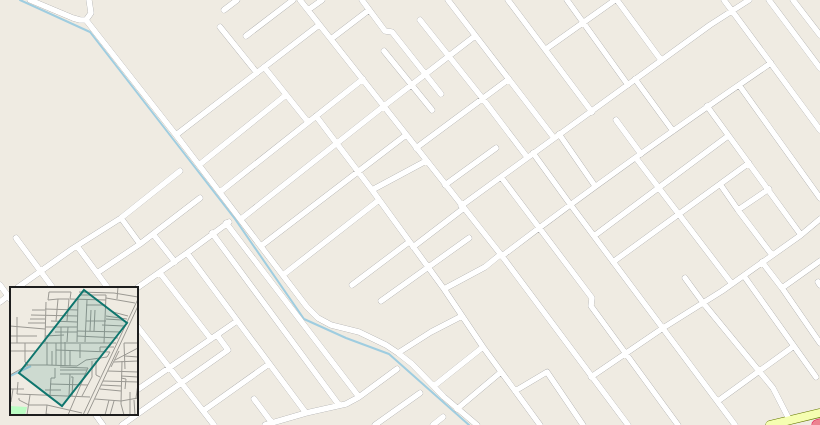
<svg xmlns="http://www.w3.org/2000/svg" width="820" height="425" font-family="Signika,sans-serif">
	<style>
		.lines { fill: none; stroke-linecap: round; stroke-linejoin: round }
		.stream { stroke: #9fcde0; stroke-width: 2 }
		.minor-casing { stroke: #a4a4a4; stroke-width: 6 }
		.secondary-casing { stroke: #647700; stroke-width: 9 }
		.motorway-casing { stroke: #e31853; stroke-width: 11 }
		.minor { stroke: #fff; stroke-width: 5.5 }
		.secondary { stroke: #f5feb1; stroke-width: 8 }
		.motorway { stroke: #ec8391; stroke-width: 10 }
		.inset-river { fill: none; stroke: #9fcde0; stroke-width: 2 }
		.inset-road { fill: none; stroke: #9b9993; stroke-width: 1 }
		.view { fill: #0f766e; fill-opacity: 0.15; stroke: #0f766e; stroke-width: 2 }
		.inset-edge { fill: none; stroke: #1d1d1d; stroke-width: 2 }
	</style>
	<rect width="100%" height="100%" fill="#efebe2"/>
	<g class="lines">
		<path class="stream" d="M 20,0 L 90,32 L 235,219 L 304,319 L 346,338 L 389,354 L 469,425"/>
		<defs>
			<path id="minor" d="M 30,0 L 73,18 L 80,20 L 86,20 L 176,135
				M 300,0 L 502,256 L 628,425
				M 362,0 L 385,31 L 392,32 L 441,94
				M 448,0 L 554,138
				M 508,0 L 592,112
				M 567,0 L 628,85
				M 617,0 L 661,60
				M 724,0 L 820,130
				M 769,0 L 820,68
				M 793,0 L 820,35
				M 224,10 L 237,0
				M 308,10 L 322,0
				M 86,20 L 91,13 L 89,0
				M 420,20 L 483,99 L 527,157
				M 319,25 L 176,135 L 307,307 L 318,318 L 331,325 L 359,332 L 386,345 L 398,353 L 412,364 L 444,397 L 477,425
				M 220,27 L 257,73
				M 246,36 L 293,0
				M 331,39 L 369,10
				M 546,49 L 615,0
				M 384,51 L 432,110
				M 264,67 L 308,122
				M 635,79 L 673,131
				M 739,85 L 820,198
				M 707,106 L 801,235
				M 316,116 L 372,190 L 444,289 L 483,347 L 540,425
				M 616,120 L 641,154
				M 559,134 L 595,186
				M 416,148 L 509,79
				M 533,153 L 570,204 L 735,425
				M 636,158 L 732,284
				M 199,165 L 286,95
				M 501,177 L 592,298 L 591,306 L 678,425
				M 720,184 L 738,210 L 772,255
				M 445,185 L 496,148
				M 372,190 L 426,161
				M 220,192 L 363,79
				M 461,206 L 710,25 L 749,0
				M 738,210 L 769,189
				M 121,218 L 180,171
				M 241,219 L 384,106 L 475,36
				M 226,223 L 359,397 L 346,404 L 306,413 L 265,425
				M 212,233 L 339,405
				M 153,234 L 175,262
				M 594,236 L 728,136
				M 16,238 L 53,288
				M 77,246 L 108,288
				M 261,246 L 406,135
				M 413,247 L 464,208
				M 187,253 L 306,413
				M 502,256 C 590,189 680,125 771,63
				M 613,262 L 749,163
				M 762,262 L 782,288 L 820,343
				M 97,273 L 140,244
				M 160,273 L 211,339
				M 283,275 L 379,200
				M 744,276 L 816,377
				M 685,278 L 704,304 L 773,388 L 790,421
				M 818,282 L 820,285
				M 0,285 L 11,300
				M 352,285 L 409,242
				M 17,288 L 72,249 L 121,218 L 140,244 L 200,198
				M 137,288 L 187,253 L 229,222
				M 782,288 L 820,261
				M 444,289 L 485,267 L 501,254
				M 381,301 L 469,238
				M 0,302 L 8,296
				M 137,326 L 214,425
				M 398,353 L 431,332 L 462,316
				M 591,377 L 663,328 L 722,291 L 801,235 L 820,219
				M 434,386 L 483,347
				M 137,390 L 237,321
				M 515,391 L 547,372 L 583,425
				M 359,397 L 397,369
				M 254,399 L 272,423
				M 718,401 L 794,346
				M 457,409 L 501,372
				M 203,411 L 269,364
				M 95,414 L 103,425
				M 122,425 L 228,350 L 217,335
				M 375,425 L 420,393
				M 433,425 L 443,417"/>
			<path id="secondary" d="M 770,425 L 820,413"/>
			<path id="motorway" d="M 817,425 L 820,424"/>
		</defs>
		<use href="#minor" class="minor-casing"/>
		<use href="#secondary" class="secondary-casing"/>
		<use href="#motorway" class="motorway-casing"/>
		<use href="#minor" class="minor"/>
		<use href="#secondary" class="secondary"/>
		<use href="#motorway" class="motorway"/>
	</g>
	<g transform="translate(10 287)">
		<rect width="128" height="128" fill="#efebe2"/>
		<path d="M 0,119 L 17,120 L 15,128 L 0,128 Z" fill="#bbfdc4"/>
		<path class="inset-river" d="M 0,89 L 21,79"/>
		<path class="inset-road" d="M 69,5 L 104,6 L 128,10M 69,8 L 96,8 L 94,56M 96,11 L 125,16M 48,12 L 59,12 L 57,34M 107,12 L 108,0M 76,18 L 96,18M 35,22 L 68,23M 22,23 L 35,23M 103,25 L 118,29M 21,28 L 68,29M 96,29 L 117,32M 20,32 L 35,32M 96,32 L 112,33M 41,34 L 67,35M 46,34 L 48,12 L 38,13 L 39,5 L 61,5 L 60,12 L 96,13M 76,34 L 96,34M 18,36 L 35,36M 92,38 L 114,39M 0,39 L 35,42M 35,40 L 67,40M 51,40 L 51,79M 67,44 L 111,45M 80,44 L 81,23M 84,44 L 85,23M 45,45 L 67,45M 0,49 L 27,49M 35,49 L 54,48M 67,49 L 108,51M 35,55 L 36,15M 37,55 L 37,78 L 67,79 L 76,73 L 97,70 L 100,65M 57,55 L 58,40M 67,55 L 68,12M 75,55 L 77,13M 0,56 L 106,56M 7,56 L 7,30M 15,56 L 15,75 L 18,78M 46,56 L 46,78M 114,56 L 115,82M 114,56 L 128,56M 46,63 L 100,65M 0,64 L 25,64M 42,64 L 42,78M 90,64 L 90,60 L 104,60M 115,69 L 128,70M 70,71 L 70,57M 105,73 L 128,61M 86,74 L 86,88 L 90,90M 112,74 L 111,117 L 114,128M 104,75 L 128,74M 55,79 L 55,55M 60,79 L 60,63M 50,80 L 78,81 L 77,83M 101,80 L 109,64M 50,83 L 77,83M 98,84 L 128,85M 50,87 L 75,87M 0,88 L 18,78 L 37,78M 111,89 L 128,90M 61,90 L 63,90 L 62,109M 111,91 L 116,92 L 115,102M 93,94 L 128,95M 8,95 L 7,107 L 80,110M 40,97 L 78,98M 91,98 L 111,99M 0,102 L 14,102M 90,102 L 111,104M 35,103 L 51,103M 40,108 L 41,91 L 45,91 L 45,81M 59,109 L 60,87M 72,109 L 82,90 L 82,74M 9,111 L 9,113 L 19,118M 126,111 L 128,97M 85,112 L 111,114 L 128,111M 124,113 L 125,128M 1,115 L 3,102M 19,118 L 37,118 L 72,126M 37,118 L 36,127 L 45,128M 17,128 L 20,108M 58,128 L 77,83M 73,128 L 128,12M 77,128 L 128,19M 95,128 L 99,113M 100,128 L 104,114M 120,128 L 120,105"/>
		<path class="view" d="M 74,3 L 117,36 L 52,119 L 9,86 Z"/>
		<rect width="128" height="128" class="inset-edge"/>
	</g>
</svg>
